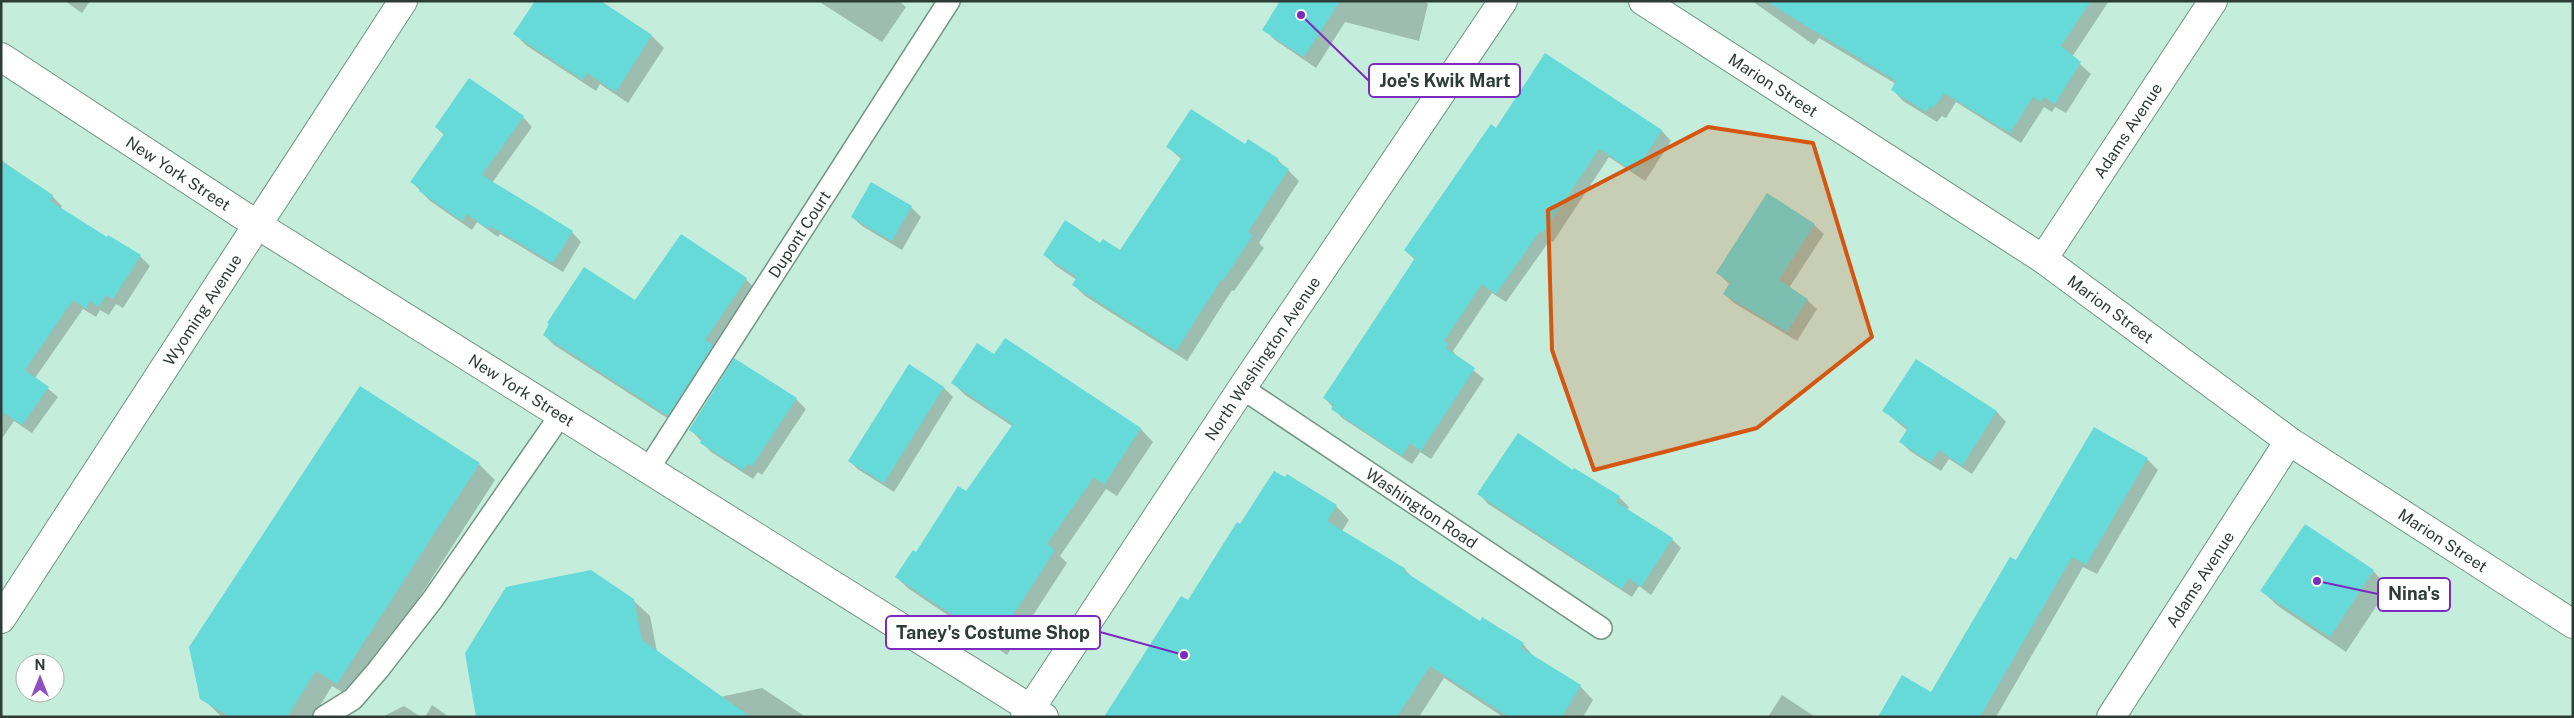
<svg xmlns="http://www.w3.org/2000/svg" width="2574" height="718" font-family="'Public Sans',sans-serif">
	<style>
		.shadow { fill: #0003 }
		.building { fill: #66d9d9 }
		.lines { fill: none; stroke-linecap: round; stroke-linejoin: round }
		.service-casing { stroke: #709585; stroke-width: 24 }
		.minor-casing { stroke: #709585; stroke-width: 30 }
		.tertiary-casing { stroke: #709585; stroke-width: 30 }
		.secondary-casing { stroke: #709585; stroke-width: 30 }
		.service { stroke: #fff; stroke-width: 21 }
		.minor { stroke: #fff; stroke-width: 28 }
		.tertiary { stroke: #fff; stroke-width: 28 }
		.secondary { stroke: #fff; stroke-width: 28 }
		.marked { fill: #d55610; fill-opacity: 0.2; stroke: #d55610; stroke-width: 4; stroke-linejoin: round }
		.labels { text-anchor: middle; stroke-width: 4; stroke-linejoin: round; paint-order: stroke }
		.street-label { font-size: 16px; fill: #2d3c36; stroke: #fff }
		.leader { fill: none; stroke: #7b2cbf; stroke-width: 2 }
		.callout-dot { fill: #7b2cbf; stroke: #fff; stroke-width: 2 }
		.callout { fill: #fff; stroke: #7b2cbf; stroke-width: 2 }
		.callout-label { font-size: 18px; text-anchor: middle; font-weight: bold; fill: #2d3c36 }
	</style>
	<rect width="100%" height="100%" fill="#c5eddc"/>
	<path class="shadow" d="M 65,1 L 90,1 L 82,13 Z
		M 598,1 L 652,36 L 664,48 L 628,103 L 600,84 L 596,91 L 527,46 L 515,34 Z
		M 818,1 L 899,1 L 906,7 L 882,42 Z
		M 1275,1 L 1425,1 L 1428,4 L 1419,41 L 1345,22 L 1316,68 L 1275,40 L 1264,29 L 1280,4 Z
		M 1752,1 L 2109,1 L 2072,57 L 2091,74 L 2066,113 L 2055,107 L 2052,112 L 2044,107 L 2021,143 L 1956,102 L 1946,118 L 1942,116 L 1937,122 L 1903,101 L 1893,90 L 1896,84 L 1819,38 L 1814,45 Z
		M 1545,55 L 1662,131 L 1671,141 L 1645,181 L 1609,157 L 1553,242 L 1550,240 L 1506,302 L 1492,293 L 1453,351 L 1456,356 L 1484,379 L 1431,459 L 1420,452 L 1412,464 L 1342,418 L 1325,398 L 1415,260 L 1405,250 L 1497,129 Z
		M 523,117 L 532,127 L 492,183 L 572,232 L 581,242 L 563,272 L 500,234 L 498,237 L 477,222 L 472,230 L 430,201 L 412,182 L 444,135 L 436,127 Z
		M 1245,145 L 1278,160 L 1299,181 L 1259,243 L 1264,248 L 1234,291 L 1232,290 L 1187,361 L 1085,296 L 1074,285 L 1077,280 L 1056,266 L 1045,255 L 1101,245 L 1120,251 L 1182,160 L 1168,147 Z
		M 1,160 L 52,196 L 62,206 L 60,209 L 107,239 L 140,256 L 150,266 L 123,308 L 116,304 L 109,315 L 100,310 L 96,317 L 83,309 L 35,378 L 58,397 L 32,433 L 14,421 L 1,440 Z
		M 871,184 L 911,207 L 921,217 L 902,250 L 862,226 L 852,217 Z
		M 1814,225 L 1824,234 L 1789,288 L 1807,300 L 1817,309 L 1797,341 L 1734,303 L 1724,294 L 1730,285 L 1718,273 Z
		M 746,279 L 755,289 L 678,425 L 554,345 L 544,335 L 636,302 Z
		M 1005,340 L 1141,429 L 1153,442 L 1117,496 L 1106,489 L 1060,556 L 1067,563 L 1007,655 L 909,589 L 896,577 L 966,493 L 1012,426 L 965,395 L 953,383 L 994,356 Z
		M 735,360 L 796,399 L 806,409 L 762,475 L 758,472 L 753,479 L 711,452 L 690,429 Z
		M 1916,361 L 1997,412 L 2006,422 L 1972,474 L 1949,459 L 1941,471 L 1910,451 L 1901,442 L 1908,431 L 1884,411 Z
		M 909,366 L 944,388 L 953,397 L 894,492 L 859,470 L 849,461 Z
		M 2094,429 L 2147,459 L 2158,470 L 2097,574 L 2083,567 L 1996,717 L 1879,717 L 1932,694 L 2017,562 Z
		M 479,464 L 495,480 L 354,699 L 332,686 L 313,717 L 222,717 L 202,698 Z
		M 1575,469 L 1619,497 L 1629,507 L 1627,510 L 1672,539 L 1681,548 L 1651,595 L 1639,586 L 1632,597 L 1488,504 L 1479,494 Z
		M 1336,506 L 1349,520 L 1342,531 L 1405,570 L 1413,578 L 1480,622 L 1523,644 L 1536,659 L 1580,686 L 1593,700 L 1583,717 L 1503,717 L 1444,678 L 1419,717 L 1110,717 L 1241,526 Z
		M 2305,526 L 2373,571 L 2389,587 L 2346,652 L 2278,606 L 2262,591 Z
		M 633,600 L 650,616 L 657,652 L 720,697 L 762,688 L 806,717 L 477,717 Z
		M 1782,695 L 1814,716 L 1815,717 L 1768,717 Z
		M 432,705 L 449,717 L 425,717 Z
		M 404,706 L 421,717 L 382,717 Z"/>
	<path class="building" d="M 535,1 L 601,1 L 652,35 L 616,92 L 587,73 L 583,80 L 513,34 Z
		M 1280,1 L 1340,1 L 1304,57 L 1262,30 Z
		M 1766,1 L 2091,1 L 2061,46 L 2081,62 L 2055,104 L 2044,97 L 2040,102 L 2033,97 L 2010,133 L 1944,93 L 1934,108 L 1930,106 L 1926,112 L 1891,90 L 1896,81 Z
		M 1545,53 L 1662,130 L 1635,172 L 1599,149 L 1543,233 L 1540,231 L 1496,294 L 1482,284 L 1444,341 L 1448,344 L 1446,348 L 1475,368 L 1421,451 L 1410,443 L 1402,456 L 1331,409 L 1334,405 L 1323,398 L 1415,258 L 1404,250 L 1491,124 L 1496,128 Z
		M 469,78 L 524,116 L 482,175 L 573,231 L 553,263 L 490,226 L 488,229 L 467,214 L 462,221 L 419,191 L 421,189 L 410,182 L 444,134 L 435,127 Z
		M 1191,109 L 1245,144 L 1248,139 L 1279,159 L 1277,161 L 1289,169 L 1248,232 L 1253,235 L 1223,281 L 1221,280 L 1176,351 L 1072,285 L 1077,277 L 1043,255 L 1065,220 L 1100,243 L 1103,239 L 1120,250 L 1182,157 L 1166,147 Z
		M 1,161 L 53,195 L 50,201 L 107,237 L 108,235 L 141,255 L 113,299 L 106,295 L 99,307 L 90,301 L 86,309 L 73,300 L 25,370 L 49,387 L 22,425 L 1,411 Z
		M 871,182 L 912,206 L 892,241 L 851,217 Z
		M 1767,193 L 1815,224 L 1779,280 L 1808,299 L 1787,332 L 1723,294 L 1730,282 L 1716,273 Z
		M 681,234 L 747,278 L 705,340 L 713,345 L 668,416 L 543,335 L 549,324 L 547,323 L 584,267 L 635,300 Z
		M 1005,338 L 1141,428 L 1104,485 L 1094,477 L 1047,544 L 1055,550 L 995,643 L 895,577 L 913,550 L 916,552 L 958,486 L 966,491 L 1013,424 L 951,383 L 977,343 L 994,354 Z
		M 734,358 L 797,398 L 752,466 L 748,464 L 743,470 L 700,443 L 702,438 L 689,430 Z
		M 1916,359 L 1997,411 L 1962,466 L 1939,450 L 1931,462 L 1899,442 L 1908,428 L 1882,411 Z
		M 909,364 L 944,387 L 884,483 L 848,461 Z
		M 360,386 L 480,463 L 337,684 L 316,671 L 287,717 L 230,717 L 200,699 L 189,647 Z
		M 2094,427 L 2148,458 L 2086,565 L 2072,557 L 1980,717 L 1878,717 L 1902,675 L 1931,692 L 2010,557 L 2016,560 Z
		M 1518,433 L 1573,470 L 1574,468 L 1620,496 L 1616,502 L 1673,538 L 1641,587 L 1629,578 L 1622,589 L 1477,494 Z
		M 1274,471 L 1285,477 L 1287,474 L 1337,505 L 1327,521 L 1406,569 L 1404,571 L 1480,621 L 1482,617 L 1524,643 L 1521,648 L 1581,685 L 1562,717 L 1509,717 L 1430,666 L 1397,717 L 1104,717 L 1181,596 L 1188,600 L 1237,522 L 1240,524 Z
		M 2305,524 L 2374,570 L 2330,637 L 2260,591 Z
		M 591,570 L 634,599 L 642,640 L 751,717 L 476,717 L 465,653 L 506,587 Z"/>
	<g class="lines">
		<defs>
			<g id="service">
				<path id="s1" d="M 1242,388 L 1601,628"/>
				<path id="s2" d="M 649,468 L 949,1"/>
				<path d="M 324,717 L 353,699 L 378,670 L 433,599 L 562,413"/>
			</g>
			<g id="minor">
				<path id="s3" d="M 1643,1 L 2043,259 L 2289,441 L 2573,624"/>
				<path id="s4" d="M 1,57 L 256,224 L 1044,717"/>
				<path id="s5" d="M 2043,259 L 2213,1"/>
				<path id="s6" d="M 2111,717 L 2289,441"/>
			</g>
			<g id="tertiary">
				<path id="s7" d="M 1025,717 L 1242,388 L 1503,1"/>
			</g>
			<g id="secondary">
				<path id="s8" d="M 1,619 L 403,1"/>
			</g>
		</defs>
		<use href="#service" class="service-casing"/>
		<use href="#minor" class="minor-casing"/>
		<use href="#tertiary" class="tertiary-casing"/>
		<use href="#secondary" class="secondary-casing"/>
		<use href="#service" class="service"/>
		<use href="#minor" class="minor"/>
		<use href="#tertiary" class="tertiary"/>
		<use href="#secondary" class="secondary"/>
	</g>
	<path class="marked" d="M 1708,127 L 1813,143 L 1872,337 L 1757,428 L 1594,470 L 1552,350 L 1548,210 Z"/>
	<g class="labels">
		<g class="street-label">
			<text dy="6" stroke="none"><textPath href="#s3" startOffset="155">Marion Street</textPath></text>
			<text dy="6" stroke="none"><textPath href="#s5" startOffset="154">Adams Avenue</textPath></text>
			<text dy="6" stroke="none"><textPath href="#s4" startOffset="212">New York Street</textPath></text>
			<text dy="6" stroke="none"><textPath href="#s2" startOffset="278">Dupont Court</textPath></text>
			<text dy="6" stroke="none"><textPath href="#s8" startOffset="369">Wyoming Avenue</textPath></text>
			<text dy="6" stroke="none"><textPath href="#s3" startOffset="560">Marion Street</textPath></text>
			<text dy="6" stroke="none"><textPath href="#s7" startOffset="430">North Washington Avenue</textPath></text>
			<text dy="6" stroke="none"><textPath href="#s4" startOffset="618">New York Street</textPath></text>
			<text dy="6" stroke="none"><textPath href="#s1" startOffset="216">Washington Road</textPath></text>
			<text dy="6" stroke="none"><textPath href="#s3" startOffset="965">Marion Street</textPath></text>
			<text dy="6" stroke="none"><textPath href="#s6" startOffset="164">Adams Avenue</textPath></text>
		</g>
	</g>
	<path class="leader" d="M1301 15L1369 81M2317 581L2378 594M1184 655L1100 632"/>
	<g class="callout-dot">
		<circle cx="1301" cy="15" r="5"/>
		<circle cx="2317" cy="581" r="5"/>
		<circle cx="1184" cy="655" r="5"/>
	</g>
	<g class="callout">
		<rect x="1369" y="64" width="151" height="33" rx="5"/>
		<rect x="2378" y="578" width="72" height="33" rx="5"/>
		<rect x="886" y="616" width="214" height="33" rx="5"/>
	</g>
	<g class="callout-label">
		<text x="1445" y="87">Joe's Kwik Mart</text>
		<text x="2414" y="600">Nina's</text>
		<text x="993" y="639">Taney's Costume Shop</text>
	</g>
	<rect width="2574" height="718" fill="none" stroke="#2d3c36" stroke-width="5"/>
	<g transform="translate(40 678)"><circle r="24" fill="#ffffff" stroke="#abb1af"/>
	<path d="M0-4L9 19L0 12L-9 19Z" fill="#8e4ec3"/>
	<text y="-8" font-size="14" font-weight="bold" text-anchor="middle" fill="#2d3c36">N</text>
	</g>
</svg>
